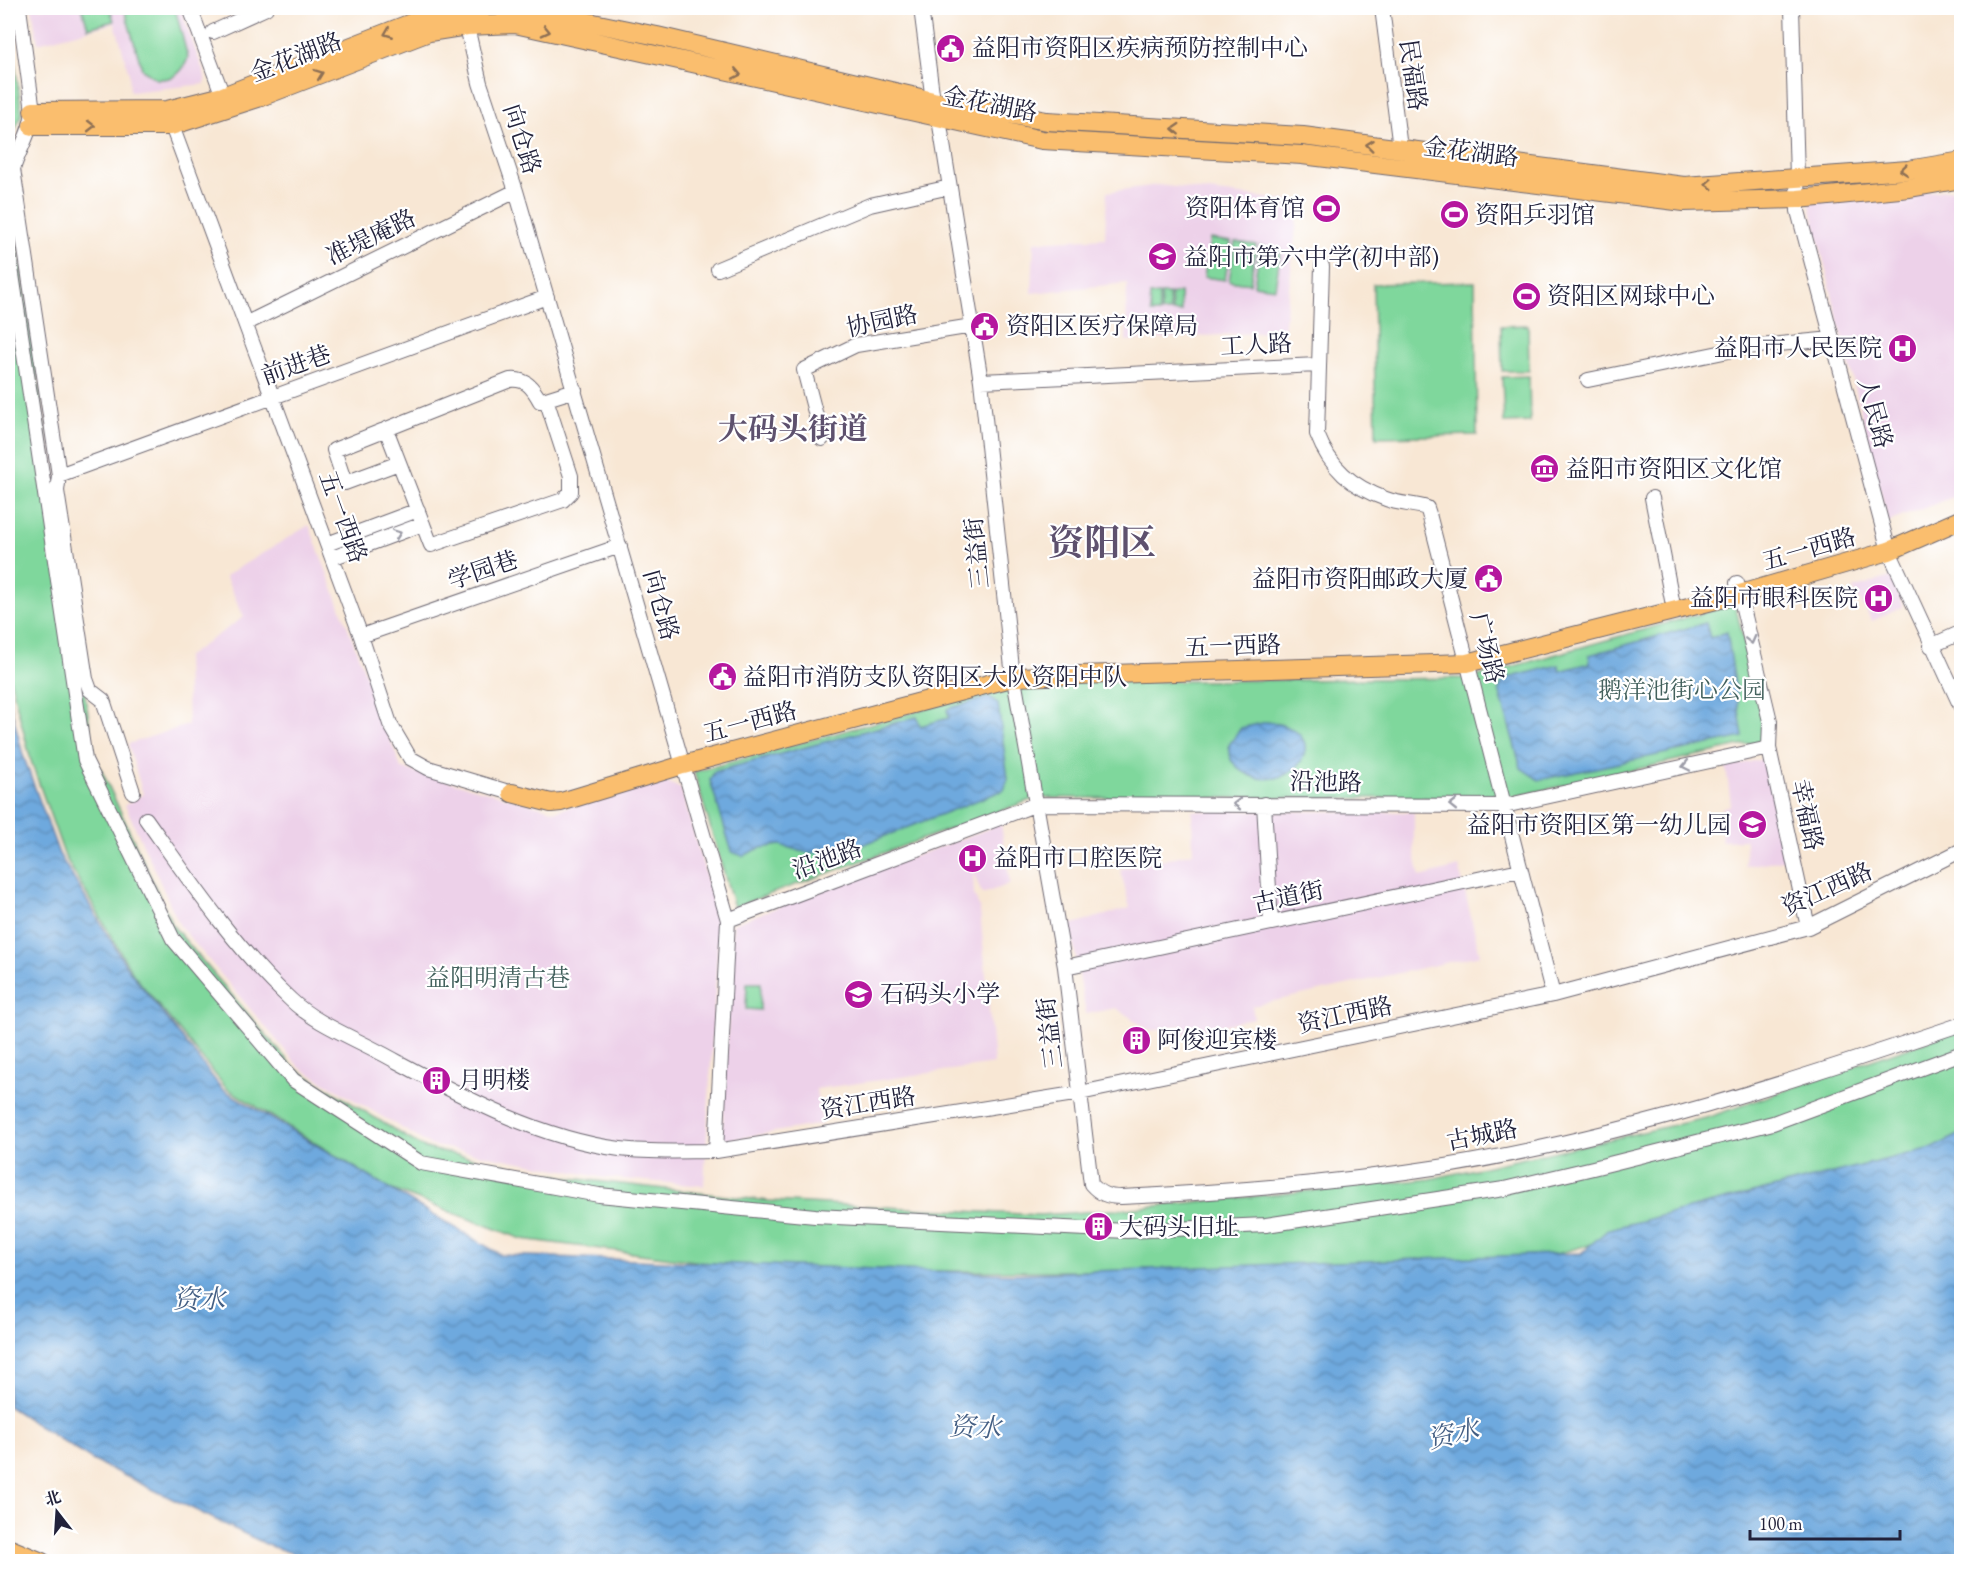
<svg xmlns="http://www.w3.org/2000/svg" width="1969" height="1569" font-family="'EB Garamond','Noto Serif SC',serif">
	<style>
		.built { fill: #edd1e9 }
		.green { fill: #7fd79c; stroke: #507c6c; stroke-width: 1.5 }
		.water { fill: url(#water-waves); stroke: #48668c; stroke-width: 1.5 }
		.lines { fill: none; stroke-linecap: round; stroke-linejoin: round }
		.minor-casing { stroke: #6d6771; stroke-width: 16 }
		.major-casing { stroke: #6d6771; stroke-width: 20 }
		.minor { stroke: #fff; stroke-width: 14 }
		.major { stroke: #fabe6e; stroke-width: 18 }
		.oneway { stroke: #8e7054 }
		.oneway2 { stroke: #9c9ca7 }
		.labels { text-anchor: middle; stroke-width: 4.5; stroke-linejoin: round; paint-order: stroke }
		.poi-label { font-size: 24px; fill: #22223b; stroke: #fff; text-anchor: start }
		.street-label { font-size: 24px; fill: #22223b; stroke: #fff }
		.park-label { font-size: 24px; fill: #43615d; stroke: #fff }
		.water-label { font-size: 26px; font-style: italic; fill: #445f84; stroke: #fff }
		.district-label { font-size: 30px; font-weight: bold; fill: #5e516e; stroke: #fff }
		.town-label { font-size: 36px; font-weight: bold; fill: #5e516e; stroke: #fff }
	</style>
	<defs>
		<pattern id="water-waves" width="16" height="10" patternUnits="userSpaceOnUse" patternTransform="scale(1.5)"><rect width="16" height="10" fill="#6ea9de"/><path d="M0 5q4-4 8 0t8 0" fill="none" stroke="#5a89b5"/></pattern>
	</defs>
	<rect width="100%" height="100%" fill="#fff"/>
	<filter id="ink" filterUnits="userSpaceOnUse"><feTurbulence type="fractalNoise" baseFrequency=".0167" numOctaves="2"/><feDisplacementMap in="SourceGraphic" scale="12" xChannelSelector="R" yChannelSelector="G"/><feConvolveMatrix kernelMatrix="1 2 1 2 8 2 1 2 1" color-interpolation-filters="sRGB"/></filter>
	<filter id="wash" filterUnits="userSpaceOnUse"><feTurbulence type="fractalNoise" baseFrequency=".008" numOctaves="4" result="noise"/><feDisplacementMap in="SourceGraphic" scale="24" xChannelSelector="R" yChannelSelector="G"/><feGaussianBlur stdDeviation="1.35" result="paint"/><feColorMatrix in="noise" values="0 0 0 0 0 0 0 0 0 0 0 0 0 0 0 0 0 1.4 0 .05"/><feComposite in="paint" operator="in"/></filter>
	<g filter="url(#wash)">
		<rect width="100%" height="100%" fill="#f8e7d4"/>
		<path class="built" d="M 32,8 L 180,8 L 205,76 L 205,84 L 130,92 L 129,73 L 115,23 L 38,43 Z
			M 1158,185 L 1299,202 L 1284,331 L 1126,341 L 1127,283 L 1032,293 L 1034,242 L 1105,238 L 1107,192 Z
			M 1961,189 L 1961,494 L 1888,522 L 1809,201 Z
			M 309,525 L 401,768 L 556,811 L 663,780 L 681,789 L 719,921 L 704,1186 L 601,1177 L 430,1145 L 300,1068 L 180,926 L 125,805 L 143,794 L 128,744 L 188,725 L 186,657 L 244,617 L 225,576 Z
			M 1891,577 L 1903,607 L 1872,621 L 1853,589 Z
			M 1768,758 L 1788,859 L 1745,866 L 1746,840 L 1722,841 L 1722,808 L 1731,805 L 1726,767 Z
			M 1192,811 L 1414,812 L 1414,850 L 1420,877 L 1459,867 L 1480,955 L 1252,1006 L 1254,1018 L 1183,1034 L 1181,1025 L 1151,1031 L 1116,1008 L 1086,1014 L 1070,925 L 1130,908 L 1120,869 L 1193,853 Z
			M 1001,824 L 1010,884 L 982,894 L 973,872 L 974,894 L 980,910 L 994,1064 L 816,1089 L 822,1124 L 722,1141 L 733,924 Z"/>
		<path class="green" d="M 82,8 L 110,8 L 114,21 L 88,28 Z
			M 124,8 L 175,8 L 188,58 C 182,74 173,80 156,79 L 142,69 Z
			M 8,14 L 22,114 L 8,146 Z
			M 8,182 L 94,754 L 173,926 L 294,1068 L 424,1148 L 570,1178 L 769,1201 L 1040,1215 L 1115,1210 L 1430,1179 L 1706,1118 L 1961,1029 L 1961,1142 L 1494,1271 L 774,1271 L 522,1239 L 390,1189 L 226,1088 L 133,974 L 65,857 L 31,761 L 8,671 Z
			M 1210,239 L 1231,242 L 1225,280 L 1204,277 Z
			M 1235,242 L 1256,245 L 1250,284 L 1229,281 Z
			M 1260,246 L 1281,249 L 1275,288 L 1254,285 Z
			M 1475,282 L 1477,435 L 1376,437 L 1373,284 Z
			M 1180,293 L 1181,312 L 1172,312 L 1171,294 Z
			M 1159,294 L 1159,313 L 1151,313 L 1150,295 Z
			M 1161,294 L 1169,294 L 1170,312 L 1161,312 Z
			M 1528,325 L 1529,371 L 1502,371 L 1501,326 Z
			M 1529,376 L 1530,422 L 1504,423 L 1502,377 Z
			M 1735,604 L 1767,740 L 1508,798 L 1036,798 L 734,907 L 694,772 L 1021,683 L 1472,678 Z
			M 747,983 L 761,983 L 760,1010 L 746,1009 Z"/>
		<path class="water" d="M 1706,623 L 1710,638 L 1727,632 L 1743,737 L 1539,780 L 1521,768 L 1499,690 L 1504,679 L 1559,665 L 1560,671 L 1590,663 L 1589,655 Z
			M 8,695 L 23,755 L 59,854 L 128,969 L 222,1089 L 501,1255 L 1012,1274 L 1581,1253 L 1609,1229 L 1932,1148 L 1961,1134 L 1961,1561 L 318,1562 L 268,1545 L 92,1460 L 8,1406 Z
			M 990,697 L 998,704 L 1008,779 L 1004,790 L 844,852 L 807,853 L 780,845 L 760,848 L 743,856 L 732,852 L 710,780 L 714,772 L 917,717 L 920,726 L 949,718 L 947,709 Z
			M 1267,722 C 1352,733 1275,815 1231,760 L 1229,745 L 1241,728 Z"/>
	</g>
	<g filter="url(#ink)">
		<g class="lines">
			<defs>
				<path id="minor" d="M 19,8 L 33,111 C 31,133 19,149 13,169 L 59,475 L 57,491 L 86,679 L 90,690 L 103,700 L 133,792
					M 190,8 L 223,96
					M 921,8 L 933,101 L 939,119 L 981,381 L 1012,668 L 1065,967 L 1091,1184 C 1100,1194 1108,1197 1121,1197 C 1230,1192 1338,1183 1446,1166 C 1622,1137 1793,1081 1962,1024
					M 1382,8 L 1400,148
					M 1792,8 L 1798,211 L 1889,551 L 1962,709
					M 465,18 L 480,83 L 516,191 L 728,920 L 716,1151
					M 213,32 L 266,8
					M 169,118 L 361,636 L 390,724 L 410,758 L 428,768 L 512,793
					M 8,248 L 85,760 L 173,939 L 293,1080 L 421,1163 L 599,1195 L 815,1216 L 1127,1231 L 1266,1225 L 1504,1189 L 1593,1168 L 1773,1123 L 1962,1053
					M 1322,266 L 1317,434 C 1330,468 1352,487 1386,499 C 1399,504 1414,504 1427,508 L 1429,514 L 1553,995
					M 718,269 L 870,205 L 950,187
					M 247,323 L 516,191
					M 1588,380 L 1748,347 L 1832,339
					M 981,381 L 1318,365
					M 386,429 L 431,545 L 563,500 L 571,492 L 571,476 L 546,399
					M 822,439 L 804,370 L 856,345 L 972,326
					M 399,463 L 345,483 L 334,450 L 510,380 C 526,378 533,388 540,401 L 575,390
					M 59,475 L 547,297
					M 1652,498 L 1672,600
					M 327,544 L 418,510
					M 332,558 L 423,524
					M 361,636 L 620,546
					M 1931,646 L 1962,632
					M 1769,748 L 1808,927
					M 1264,804 L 1271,923
					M 146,819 C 190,881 235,948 291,1000 C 315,1023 352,1037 381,1053 C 456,1093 535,1138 620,1149 C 652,1153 684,1151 716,1151 L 1080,1093 L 1553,995 L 1808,927 L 1962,850
					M 728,920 L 1037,804 L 1504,806 L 1769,748 L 1770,721 L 1737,583
					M 1065,967 L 1520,870"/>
				<path id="major" d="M 502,8 L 525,9 L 657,36 L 933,101 L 1047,121 L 1303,136 L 1684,186 L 1908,170 L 1962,161
					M 33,111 L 167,110 L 223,96 L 419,20 L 451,11 L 484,8
					M 32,126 L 171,126 L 258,98 L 429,32 L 467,26 L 515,24 L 1042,140 L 1302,155 L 1684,202 L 1798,199 L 1910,188 L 1962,179
					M 512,793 L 551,803 L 561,802 L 683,765 L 1015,677 L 1467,663 L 1740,594 L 1889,551 L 1962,519
					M 8,1548 L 42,1562"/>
			</defs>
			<use href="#minor" class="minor-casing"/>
			<use href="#major" class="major-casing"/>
			<use href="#minor" class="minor"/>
			<use href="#major" class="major"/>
		</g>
		<defs><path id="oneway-chevron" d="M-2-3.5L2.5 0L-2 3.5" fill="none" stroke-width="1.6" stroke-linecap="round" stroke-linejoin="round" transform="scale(1.5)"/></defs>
		<g class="oneway">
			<use href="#oneway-chevron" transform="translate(546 31) rotate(13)"/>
			<use href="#oneway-chevron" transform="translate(388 33) rotate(158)"/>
			<use href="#oneway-chevron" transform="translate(319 74) rotate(-21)"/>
			<use href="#oneway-chevron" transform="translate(737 74) rotate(12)"/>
			<use href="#oneway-chevron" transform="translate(91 126)"/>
			<use href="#oneway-chevron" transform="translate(1176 129) rotate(-177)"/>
			<use href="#oneway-chevron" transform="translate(1370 145) rotate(-173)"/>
			<use href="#oneway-chevron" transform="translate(1904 170) rotate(174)"/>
			<use href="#oneway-chevron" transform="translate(1709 184) rotate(177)"/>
		</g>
		<g class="oneway2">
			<use href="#oneway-chevron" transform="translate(397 534) rotate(-20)"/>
			<use href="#oneway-chevron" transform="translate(1751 640) rotate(76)"/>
			<use href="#oneway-chevron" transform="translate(1686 766) rotate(168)"/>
			<use href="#oneway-chevron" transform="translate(1237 804) rotate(180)"/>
			<use href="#oneway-chevron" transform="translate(1453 805) rotate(-179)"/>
		</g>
	</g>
	<defs>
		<symbol id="civic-disc" viewBox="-11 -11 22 22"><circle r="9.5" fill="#b5179e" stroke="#fff"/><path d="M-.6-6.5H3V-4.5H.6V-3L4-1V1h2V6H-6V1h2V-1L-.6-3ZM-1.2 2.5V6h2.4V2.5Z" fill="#fff"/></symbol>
		<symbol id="stadium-disc" viewBox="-11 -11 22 22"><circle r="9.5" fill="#b5179e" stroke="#fff"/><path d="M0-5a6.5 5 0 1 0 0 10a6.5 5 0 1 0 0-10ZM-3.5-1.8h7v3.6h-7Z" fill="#fff"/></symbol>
		<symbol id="school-disc" viewBox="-11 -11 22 22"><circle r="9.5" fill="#b5179e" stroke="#fff"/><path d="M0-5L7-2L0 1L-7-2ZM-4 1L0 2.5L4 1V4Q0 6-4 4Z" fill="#fff"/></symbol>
		<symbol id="hospital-disc" viewBox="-11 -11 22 22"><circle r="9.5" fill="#b5179e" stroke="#fff"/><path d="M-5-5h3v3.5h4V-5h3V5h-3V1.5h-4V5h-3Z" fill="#fff"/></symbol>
		<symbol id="museum-disc" viewBox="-11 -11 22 22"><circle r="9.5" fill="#b5179e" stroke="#fff"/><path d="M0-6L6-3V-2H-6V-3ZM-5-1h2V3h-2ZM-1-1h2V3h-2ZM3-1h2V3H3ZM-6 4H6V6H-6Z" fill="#fff"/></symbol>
		<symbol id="building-disc" viewBox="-11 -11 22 22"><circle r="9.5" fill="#b5179e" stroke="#fff"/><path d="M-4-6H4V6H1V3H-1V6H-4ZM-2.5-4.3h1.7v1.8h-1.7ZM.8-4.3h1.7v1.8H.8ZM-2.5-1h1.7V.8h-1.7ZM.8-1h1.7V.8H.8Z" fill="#fff"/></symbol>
	</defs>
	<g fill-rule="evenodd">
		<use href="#civic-disc" x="934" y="32" width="33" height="33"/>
		<use href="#stadium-disc" x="1310" y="192" width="33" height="33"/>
		<use href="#stadium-disc" x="1438" y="198" width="33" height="33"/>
		<use href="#school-disc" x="1146" y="240" width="33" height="33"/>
		<use href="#stadium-disc" x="1510" y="280" width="33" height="33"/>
		<use href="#civic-disc" x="968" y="310" width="33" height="33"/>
		<use href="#hospital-disc" x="1886" y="332" width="33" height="33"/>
		<use href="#museum-disc" x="1528" y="452" width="33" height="33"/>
		<use href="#civic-disc" x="1472" y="562" width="33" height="33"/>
		<use href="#hospital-disc" x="1862" y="582" width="33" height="33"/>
		<use href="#civic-disc" x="706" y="660" width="33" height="33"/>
		<use href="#school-disc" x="1736" y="808" width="33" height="33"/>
		<use href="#hospital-disc" x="956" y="842" width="33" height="33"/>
		<use href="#school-disc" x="842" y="978" width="33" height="33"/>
		<use href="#building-disc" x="1120" y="1024" width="33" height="33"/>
		<use href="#building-disc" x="420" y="1064" width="33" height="33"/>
		<use href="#building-disc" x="1082" y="1210" width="33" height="33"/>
	</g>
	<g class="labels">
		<g class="poi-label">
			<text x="972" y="56">益阳市资阳区疾病预防控制中心</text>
			<text x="1305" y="216" text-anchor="end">资阳体育馆</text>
			<text x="1475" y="223">资阳乒羽馆</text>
			<text x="1184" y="265">益阳市第六中学(初中部)</text>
			<text x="1547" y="304">资阳区网球中心</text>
			<text x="1006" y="334">资阳区医疗保障局</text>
			<text x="1882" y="356" text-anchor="end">益阳市人民医院</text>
			<text x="1566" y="477">益阳市资阳区文化馆</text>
			<text x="1468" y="587" text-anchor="end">益阳市资阳邮政大厦</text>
			<text x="1858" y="606" text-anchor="end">益阳市眼科医院</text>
			<text x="743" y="685">益阳市消防支队资阳区大队资阳中队</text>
			<text x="1731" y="833" text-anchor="end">益阳市资阳区第一幼儿园</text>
			<text x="994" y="866">益阳市口腔医院</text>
			<text x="880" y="1002">石码头小学</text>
			<text x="1157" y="1048">阿俊迎宾楼</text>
			<text x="458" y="1088">月明楼</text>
			<text x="1119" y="1235">大码头旧址</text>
		</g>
		<g class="street-label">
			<text transform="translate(296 57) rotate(-21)" y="8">金花湖路</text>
			<text transform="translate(1413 75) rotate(82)" y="8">民福路</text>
			<text transform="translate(990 104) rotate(11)" y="8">金花湖路</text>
			<text transform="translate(522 139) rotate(72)" y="8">向仓路</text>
			<text transform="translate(1471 152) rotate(7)" y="8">金花湖路</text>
			<text transform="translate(371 237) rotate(-26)" y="8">准堤庵路</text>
			<text transform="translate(882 321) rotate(-12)" y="8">协园路</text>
			<text transform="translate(1256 345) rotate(-3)" y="8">工人路</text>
			<text transform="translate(296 365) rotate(-20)" y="8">前进巷</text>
			<text transform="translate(1875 413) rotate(75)" y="8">人民路</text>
			<text transform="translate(343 517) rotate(70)" y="8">五一西路</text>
			<text transform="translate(1809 549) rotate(-16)" y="8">五一西路</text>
			<text transform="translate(977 553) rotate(-96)" y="8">三益街</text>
			<text transform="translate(483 570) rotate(-19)" y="8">学园巷</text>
			<text transform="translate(661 605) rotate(74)" y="8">向仓路</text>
			<text transform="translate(1233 646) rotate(-2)" y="8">五一西路</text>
			<text transform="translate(1487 648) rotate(76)" y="8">广场路</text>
			<text transform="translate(750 722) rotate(-15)" y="8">五一西路</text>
			<text transform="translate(1326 782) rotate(1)" y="8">沿池路</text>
			<text transform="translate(1807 815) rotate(78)" y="8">幸福路</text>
			<text transform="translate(827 859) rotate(-20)" y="8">沿池路</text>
			<text transform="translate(1827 889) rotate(-24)" y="8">资江西路</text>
			<text transform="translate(1288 897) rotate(-12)" y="8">古道街</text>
			<text transform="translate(1345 1015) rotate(-12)" y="8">资江西路</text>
			<text transform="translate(1050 1033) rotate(-97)" y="8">三益街</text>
			<text transform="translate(868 1103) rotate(-9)" y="8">资江西路</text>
			<text transform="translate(1482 1135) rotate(-11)" y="8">古城路</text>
		</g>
		<g class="park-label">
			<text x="1682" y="698">鹅洋池街心公园</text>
			<text x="498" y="986">益阳明清古巷</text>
		</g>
		<g class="water-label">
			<text x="199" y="1308">资水</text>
			<text transform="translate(975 1427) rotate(2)" y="9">资水</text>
			<text transform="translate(1453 1434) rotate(-13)" y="9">资水</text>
		</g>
		<g class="district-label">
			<text x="793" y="439">大码头街道</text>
		</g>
		<g class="town-label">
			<text x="1102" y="555">资阳区</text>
		</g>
	</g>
	<rect width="1969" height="1569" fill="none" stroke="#fff" stroke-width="30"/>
	<g transform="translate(57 1512) rotate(343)" stroke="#ffffff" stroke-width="4.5" paint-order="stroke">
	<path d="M0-4.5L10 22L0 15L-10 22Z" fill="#22223b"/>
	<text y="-9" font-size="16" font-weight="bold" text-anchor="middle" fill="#22223b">北</text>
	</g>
	<path d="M1750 1530v9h150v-9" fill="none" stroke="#22223b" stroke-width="3"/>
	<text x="1759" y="1530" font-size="18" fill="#22223b" stroke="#ffffff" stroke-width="4.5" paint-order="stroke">100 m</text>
</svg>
